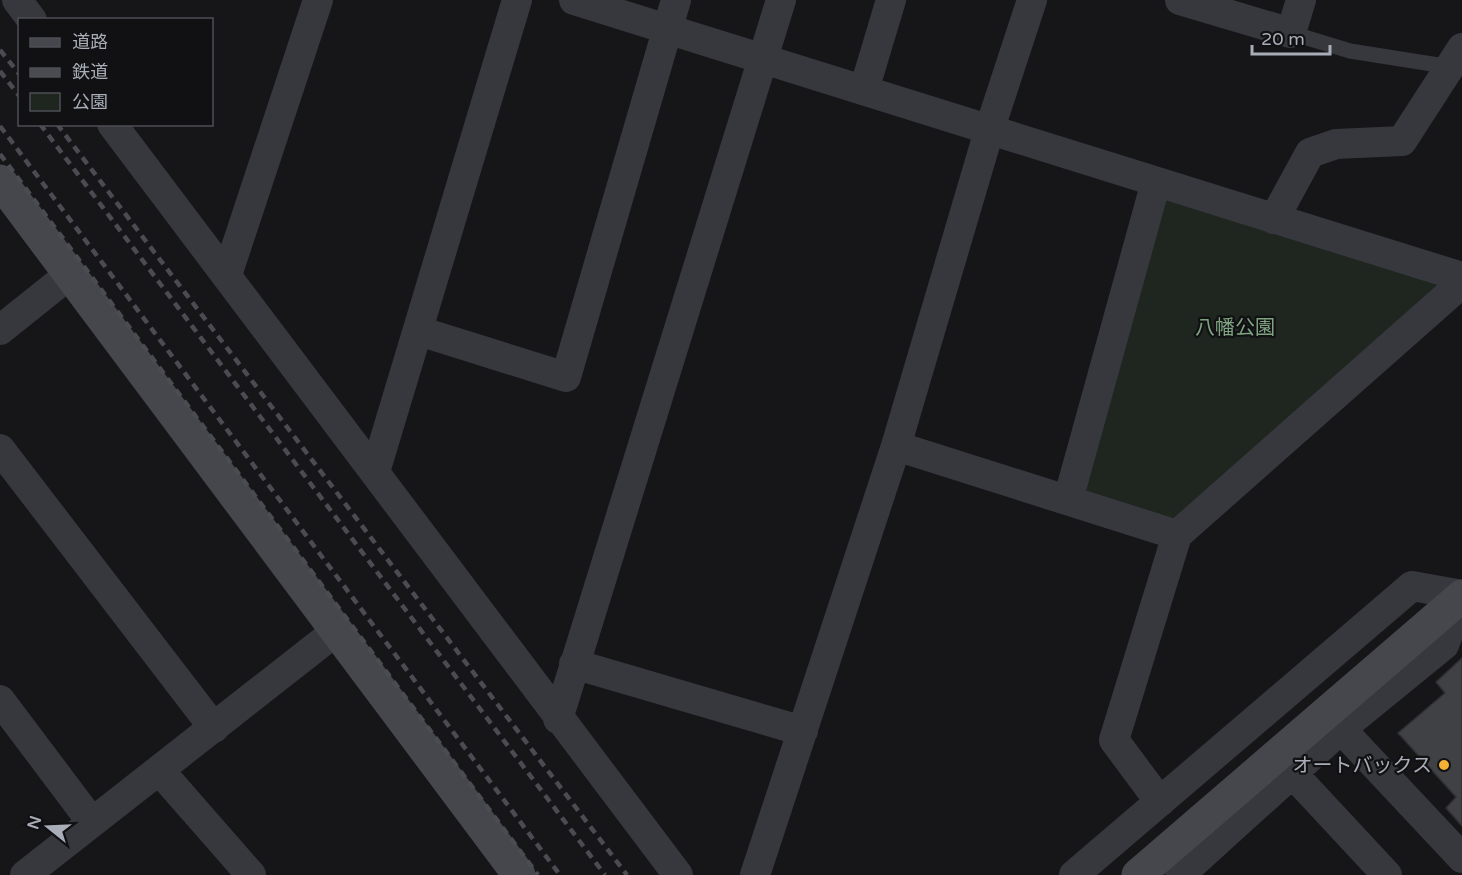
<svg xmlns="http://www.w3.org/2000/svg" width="1462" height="875" font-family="'Varela Round','Noto Sans JP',sans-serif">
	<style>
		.green { fill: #1e261f }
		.building { fill: #404145; stroke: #303034; stroke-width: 1.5 }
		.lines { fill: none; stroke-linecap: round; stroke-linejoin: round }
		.lane { stroke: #37383d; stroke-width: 15 }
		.street { stroke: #37383d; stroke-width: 30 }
		.secondary { stroke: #45474d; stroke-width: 33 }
		.rail { stroke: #4a4c52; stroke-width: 4.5; stroke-dasharray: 8 6; stroke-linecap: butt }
		.poi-dot { fill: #f2b134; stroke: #111113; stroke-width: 2 }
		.labels { text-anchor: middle; stroke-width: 4.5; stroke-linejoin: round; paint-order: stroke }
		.park-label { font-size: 20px; fill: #7fa381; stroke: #111113 }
		.poi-label { font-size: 20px; fill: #a8adb8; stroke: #111113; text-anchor: end }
	</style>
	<rect width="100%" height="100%" fill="#161618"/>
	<path class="green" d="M 1160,192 L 1450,281 L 1176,525 L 1078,494 Z"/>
	<path class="building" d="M 1462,658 L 1462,826 L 1446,808 L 1456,797 L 1398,733 L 1445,693 L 1436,682 Z"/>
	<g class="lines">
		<path class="lane" d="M 1291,33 L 1350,51 L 1451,67"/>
		<path class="street" d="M 17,0 L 32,20
			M 574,0 L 1462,277
			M 1180,0 L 1291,33 L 1301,0
			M 864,90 L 891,0
			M 112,124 L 678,875
			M 1274,219 L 1310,153 L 1336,144 L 1402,141 L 1462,48
			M 227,275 L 318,0
			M 0,330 L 70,274
			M 419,331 L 566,377 L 676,0
			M 896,446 L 1177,535
			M 0,449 L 214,728
			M 375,472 L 517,0
			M 1068,500 L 1156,182
			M 574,664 L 803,731
			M 0,700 L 91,821
			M 558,719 L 781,0
			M 1341,729 L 1462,858
			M 160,771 L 251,875
			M 1292,773 L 1387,875
			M 1160,802 L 1114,740 L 1177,535 L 1462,283
			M 25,875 L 335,632
			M 755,875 L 896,446 L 989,131 L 1032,0
			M 1074,875 L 1412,586 L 1462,595
			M 1180,875 L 1341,729 L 1444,645 L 1462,596"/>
		<path class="secondary" d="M 0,181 L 519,875
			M 1138,875 L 1462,596"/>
		<path class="rail" d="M 0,50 L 20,75
			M 0,71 L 20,97
			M 40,124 L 605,875
			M 57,124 L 627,875
			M 0,126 L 560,875
			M 0,154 L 538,875"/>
	</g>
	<circle class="poi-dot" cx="1444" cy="765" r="6"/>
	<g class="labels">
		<g class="park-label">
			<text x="1235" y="334">八幡公園</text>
		</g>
		<g class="poi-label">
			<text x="1432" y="772">オートバックス</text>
		</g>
	</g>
	<rect x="18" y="18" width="195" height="108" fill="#111113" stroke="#4d4f55" stroke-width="1.5"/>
	<rect x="30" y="38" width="30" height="9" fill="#45474d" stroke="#4d4f55" stroke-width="1.5"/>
	<text x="72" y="48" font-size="18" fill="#a8adb8">道路</text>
	<rect x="30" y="68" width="30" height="9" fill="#4a4c52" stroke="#4d4f55" stroke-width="1.5"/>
	<text x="72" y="78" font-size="18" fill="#a8adb8">鉄道</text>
	<rect x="30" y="93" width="30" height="18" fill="#1e261f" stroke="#4d4f55" stroke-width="1.5"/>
	<text x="72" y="108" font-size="18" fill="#a8adb8">公園</text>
	<g transform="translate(48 827) rotate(288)" stroke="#111113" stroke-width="4.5" paint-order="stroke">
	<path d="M0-4.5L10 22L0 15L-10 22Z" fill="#a8adb8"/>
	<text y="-9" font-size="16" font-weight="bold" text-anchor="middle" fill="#a8adb8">N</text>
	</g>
	<path d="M1252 45v9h78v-9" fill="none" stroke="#a8adb8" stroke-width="3"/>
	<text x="1261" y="45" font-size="18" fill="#a8adb8" stroke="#111113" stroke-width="4.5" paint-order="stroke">20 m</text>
</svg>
